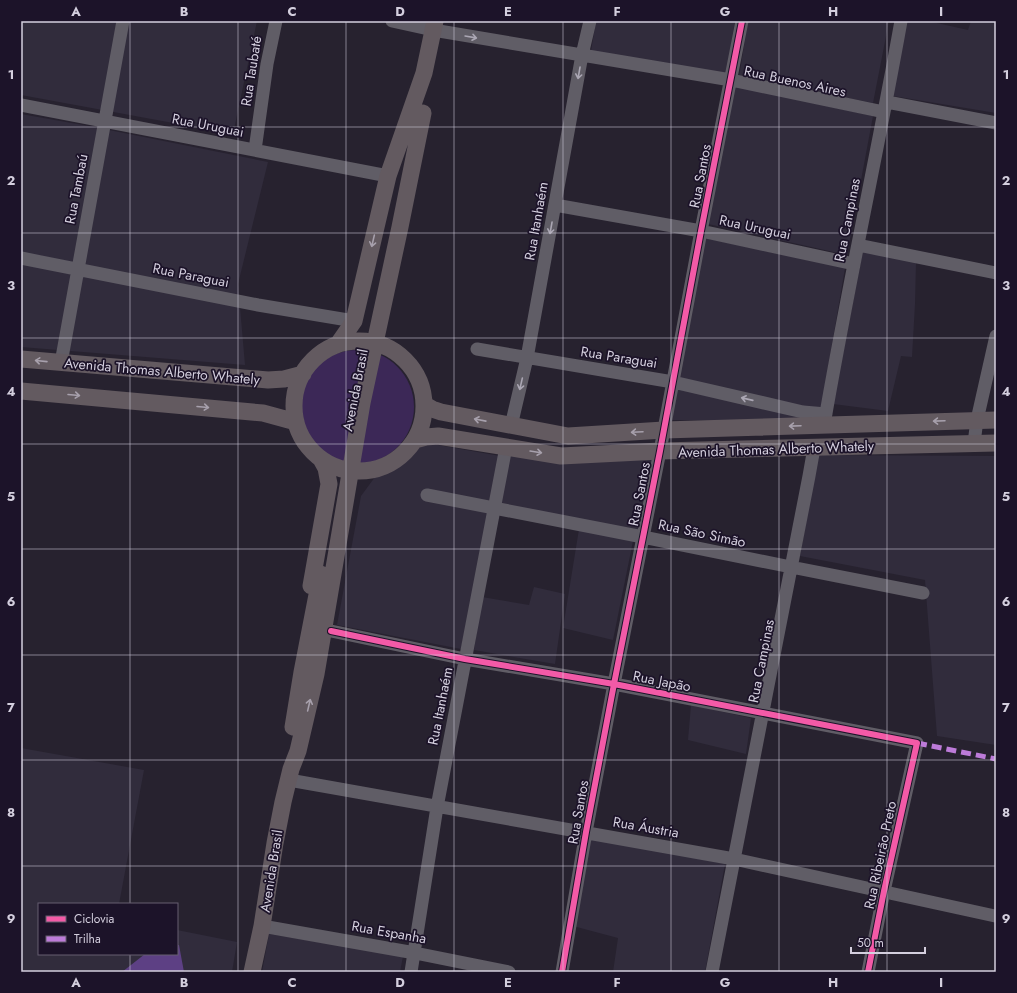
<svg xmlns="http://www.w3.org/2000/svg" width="1017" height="993" font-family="Jost,sans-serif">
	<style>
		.industrial { fill: #312c3c }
		.green { fill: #3c2857 }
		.forest { fill: #5d4084 }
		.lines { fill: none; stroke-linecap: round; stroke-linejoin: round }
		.minor { stroke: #605d66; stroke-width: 13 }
		.major { stroke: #635a60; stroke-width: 17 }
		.quiet { stroke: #bd7bd9; stroke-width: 5; stroke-dasharray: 10 5; stroke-linecap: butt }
		.cycleway-casing { stroke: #1c1329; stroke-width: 8 }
		.cycleway { stroke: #f35aa7; stroke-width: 6 }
		.oneway { stroke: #aba7b4 }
		.oneway2 { stroke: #a7a0ac }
		.grid { fill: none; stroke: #d4cfde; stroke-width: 1; stroke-opacity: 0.55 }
		.labels { text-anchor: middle; stroke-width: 3.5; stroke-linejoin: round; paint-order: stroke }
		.street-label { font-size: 14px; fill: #d4cfde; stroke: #1c1329 }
		.neatline { fill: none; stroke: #d4cfde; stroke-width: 1.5 }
		.grid-label { font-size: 13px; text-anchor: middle; font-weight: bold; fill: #d4cfde }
	</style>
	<rect width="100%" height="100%" fill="#27222f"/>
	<path class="industrial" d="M 21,21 L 257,21 L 233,134 L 21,95 Z
		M 596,21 L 735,21 L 726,75 L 591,51 Z
		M 748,21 L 889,21 L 873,103 L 739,77 Z
		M 906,21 L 928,21 L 968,30 L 971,21 L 996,22 L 996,113 L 893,96 Z
		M 735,86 L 873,116 L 847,255 L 708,224 Z
		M 21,114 L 94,127 L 268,162 L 238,284 L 245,365 L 21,347 Z
		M 705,238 L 845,268 L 819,421 L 669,420 Z
		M 863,251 L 916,262 L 915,304 L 912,357 L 901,356 L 888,411 L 833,404 Z
		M 427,443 L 500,456 L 461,649 L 337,625 L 361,496 L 375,477 Z
		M 509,452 L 654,456 L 639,531 L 500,505 Z
		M 818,455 L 996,456 L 996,745 L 937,736 L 925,580 L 800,556 Z
		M 579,529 L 633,541 L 613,640 L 563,628 Z
		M 534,587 L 565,594 L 555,664 L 474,650 L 482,597 L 529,605 Z
		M 691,705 L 751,718 L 746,754 L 688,740 Z
		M 21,748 L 144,770 L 119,904 L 39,904 L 39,954 L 177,954 L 177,930 L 237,942 L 232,972 L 21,972 Z
		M 589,837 L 725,864 L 705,972 L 613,972 L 618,938 L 573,926 Z
		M 269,934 L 403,956 L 400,972 L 262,972 Z"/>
	<path class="green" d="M300 407a57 57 0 1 1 114 0a57 57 0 1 1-114 0Z"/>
	<path class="forest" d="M 177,945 L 179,945 L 184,972 L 122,972 L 145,954 L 177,954 Z"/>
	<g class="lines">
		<path class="minor" d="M 392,21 L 433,30 L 731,80 L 884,112
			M 887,102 L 996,123
			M 21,105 L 388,176
			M 255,150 L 267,64 L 276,21
			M 555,205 L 701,231 L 854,264
			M 858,245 L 996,273
			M 21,258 L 258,305 L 354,321
			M 477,349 L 673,382 L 803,412 L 826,414
			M 61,363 L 123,21
			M 824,425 C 847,290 877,156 901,21
			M 511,426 L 527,358 L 582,55 L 590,21
			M 974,443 L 977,420 L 996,336
			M 427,495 L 643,537 L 791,567 L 923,593
			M 331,631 L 465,659 L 614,684 L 917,743 L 884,891 L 868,972
			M 289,780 L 734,859 L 995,916
			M 262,926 L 415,953 L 509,972
			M 411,972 L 437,807 L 506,447
			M 562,972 L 586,832 L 614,684 L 660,451 L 701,231 L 742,21
			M 712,972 L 809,476 L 814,448"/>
		<path class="major" d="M294 406a65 65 0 1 1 130 0a65 65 0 1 1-130 0Z
			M 338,344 L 354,321 L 388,176 L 424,73 L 435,21
			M 21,359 L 268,380 L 284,379 L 303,374
			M 21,391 L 263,413 L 296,422
			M 425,405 L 432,409 L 441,412 L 568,436 L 664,430 L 996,420
			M 415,440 L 426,437 L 438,436 L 561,456 L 660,451 L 996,443
			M 311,586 L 329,484 L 326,468 L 321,459
			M 293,727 L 302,672 L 321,574
			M 252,972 L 262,926 L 275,843 L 283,802 L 291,769 L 298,751 L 316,674 L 362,403 L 400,227 L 423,113"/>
		<path class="quiet" d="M 917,743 L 996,759"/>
		<defs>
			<path id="cycleway" d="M 331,631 L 465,659 L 614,684 L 917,743 L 884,891 L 868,972
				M 562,972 L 586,832 L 614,684 L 660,451 L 701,231 L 742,21"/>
		</defs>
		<use href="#cycleway" class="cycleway-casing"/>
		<use href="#cycleway" class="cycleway"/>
	</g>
	<defs><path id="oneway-shaft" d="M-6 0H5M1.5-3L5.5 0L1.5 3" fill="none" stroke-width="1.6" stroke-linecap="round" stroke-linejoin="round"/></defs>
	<g class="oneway">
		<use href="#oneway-shaft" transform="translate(471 37) rotate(10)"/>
		<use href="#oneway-shaft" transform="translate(579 73) rotate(100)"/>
		<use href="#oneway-shaft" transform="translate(551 228) rotate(100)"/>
		<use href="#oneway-shaft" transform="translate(521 384) rotate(103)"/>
		<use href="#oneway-shaft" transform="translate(747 399) rotate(-167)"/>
	</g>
	<g class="oneway2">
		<use href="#oneway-shaft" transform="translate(373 241) rotate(103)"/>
		<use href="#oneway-shaft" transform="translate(41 361) rotate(-174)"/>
		<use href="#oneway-shaft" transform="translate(74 395) rotate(5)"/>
		<use href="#oneway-shaft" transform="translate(203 407) rotate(5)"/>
		<use href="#oneway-shaft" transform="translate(480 420) rotate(-169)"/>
		<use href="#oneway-shaft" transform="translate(939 421) rotate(178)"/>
		<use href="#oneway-shaft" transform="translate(795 426) rotate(178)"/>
		<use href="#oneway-shaft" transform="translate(637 432) rotate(177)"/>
		<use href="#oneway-shaft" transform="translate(536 452) rotate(9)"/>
		<use href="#oneway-shaft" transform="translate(309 705) rotate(-77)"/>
	</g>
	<path class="grid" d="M 130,21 L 130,904M 238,21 L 238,972M 346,21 L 346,972M 454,21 L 454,972M 563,21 L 563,972M 671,21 L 671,972M 779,21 L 779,972M 887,21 L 887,972M 21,127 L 996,127M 21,233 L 996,233M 21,338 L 996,338M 21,444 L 996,444M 21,549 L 996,549M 21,655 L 996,655M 21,760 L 996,760M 21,866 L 996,866M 130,954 L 130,972"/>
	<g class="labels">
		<g class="street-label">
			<text transform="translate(251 71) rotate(-81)" y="5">Rua Taubaté</text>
			<text transform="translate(795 81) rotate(12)" y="5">Rua Buenos Aires</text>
			<text transform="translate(208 125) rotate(11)" y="5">Rua Uruguai</text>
			<text transform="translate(700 176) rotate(-79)" y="5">Rua Santos</text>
			<text transform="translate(76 189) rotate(-79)" y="5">Rua Tambaú</text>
			<text transform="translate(847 220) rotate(-79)" y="5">Rua Campinas</text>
			<text transform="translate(536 221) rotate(-80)" y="5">Rua Itanhaém</text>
			<text transform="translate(755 227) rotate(12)" y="5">Rua Uruguai</text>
			<text transform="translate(191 275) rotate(11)" y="5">Rua Paraguai</text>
			<text transform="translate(619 357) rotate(9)" y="5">Rua Paraguai</text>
			<text transform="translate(162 371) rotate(5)" y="5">Avenida Thomas Alberto Whately</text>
			<text transform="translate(355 390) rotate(-79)" y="5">Avenida Brasil</text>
			<text transform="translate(776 449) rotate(-2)" y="5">Avenida Thomas Alberto Whately</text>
			<text transform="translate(639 494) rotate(-79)" y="5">Rua Santos</text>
			<text transform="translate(702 533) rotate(12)" y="5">Rua São Simão</text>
			<text transform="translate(761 661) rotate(-79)" y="5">Rua Campinas</text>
			<text transform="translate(662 681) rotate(11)" y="5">Rua Japão</text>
			<text transform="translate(440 706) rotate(-79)" y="5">Rua Itanhaém</text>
			<text transform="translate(578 812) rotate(-80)" y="5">Rua Santos</text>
			<text transform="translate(646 827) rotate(10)" y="5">Rua Áustria</text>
			<text transform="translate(880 855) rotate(-78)" y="5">Rua Ribeirão Preto</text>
			<text transform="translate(271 871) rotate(-81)" y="5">Avenida Brasil</text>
			<text transform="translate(389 932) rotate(10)" y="5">Rua Espanha</text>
		</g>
	</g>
	<rect width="1017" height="993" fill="none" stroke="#1c1329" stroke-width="44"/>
	<rect x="38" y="903" width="140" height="52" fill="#1c1329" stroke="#665e71"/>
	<rect x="46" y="916" width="20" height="6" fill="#f35aa7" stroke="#665e71"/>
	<text x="74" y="923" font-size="12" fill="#d4cfde">Ciclovia</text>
	<rect x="46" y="936" width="20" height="6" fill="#bd7bd9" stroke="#665e71"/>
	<text x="74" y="943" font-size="12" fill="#d4cfde">Trilha</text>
	<path d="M851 947v6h74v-6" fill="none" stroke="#d4cfde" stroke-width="2"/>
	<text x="857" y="947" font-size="12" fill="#d4cfde" stroke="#1c1329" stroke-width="3" paint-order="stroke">50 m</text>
	<rect x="22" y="22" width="973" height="949" class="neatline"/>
	<g class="grid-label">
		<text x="76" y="16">A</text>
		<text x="184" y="16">B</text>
		<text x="292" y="16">C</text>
		<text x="400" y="16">D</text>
		<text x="508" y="16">E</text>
		<text x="617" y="16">F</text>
		<text x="725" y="16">G</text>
		<text x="833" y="16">H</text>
		<text x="941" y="16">I</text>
		<text x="11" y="79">1</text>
		<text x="1006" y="79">1</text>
		<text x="11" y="185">2</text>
		<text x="1006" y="185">2</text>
		<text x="11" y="290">3</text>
		<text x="1006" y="290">3</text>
		<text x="11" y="396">4</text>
		<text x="1006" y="396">4</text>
		<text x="11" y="501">5</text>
		<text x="1006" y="501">5</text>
		<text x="11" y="606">6</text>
		<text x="1006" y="606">6</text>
		<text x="11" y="712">7</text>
		<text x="1006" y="712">7</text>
		<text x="11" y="817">8</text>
		<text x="1006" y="817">8</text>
		<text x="11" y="923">9</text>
		<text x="1006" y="923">9</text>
		<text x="76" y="987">A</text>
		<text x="184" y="987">B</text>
		<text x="292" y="987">C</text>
		<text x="400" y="987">D</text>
		<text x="508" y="987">E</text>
		<text x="617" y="987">F</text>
		<text x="725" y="987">G</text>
		<text x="833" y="987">H</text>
		<text x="941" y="987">I</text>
	</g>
</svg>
